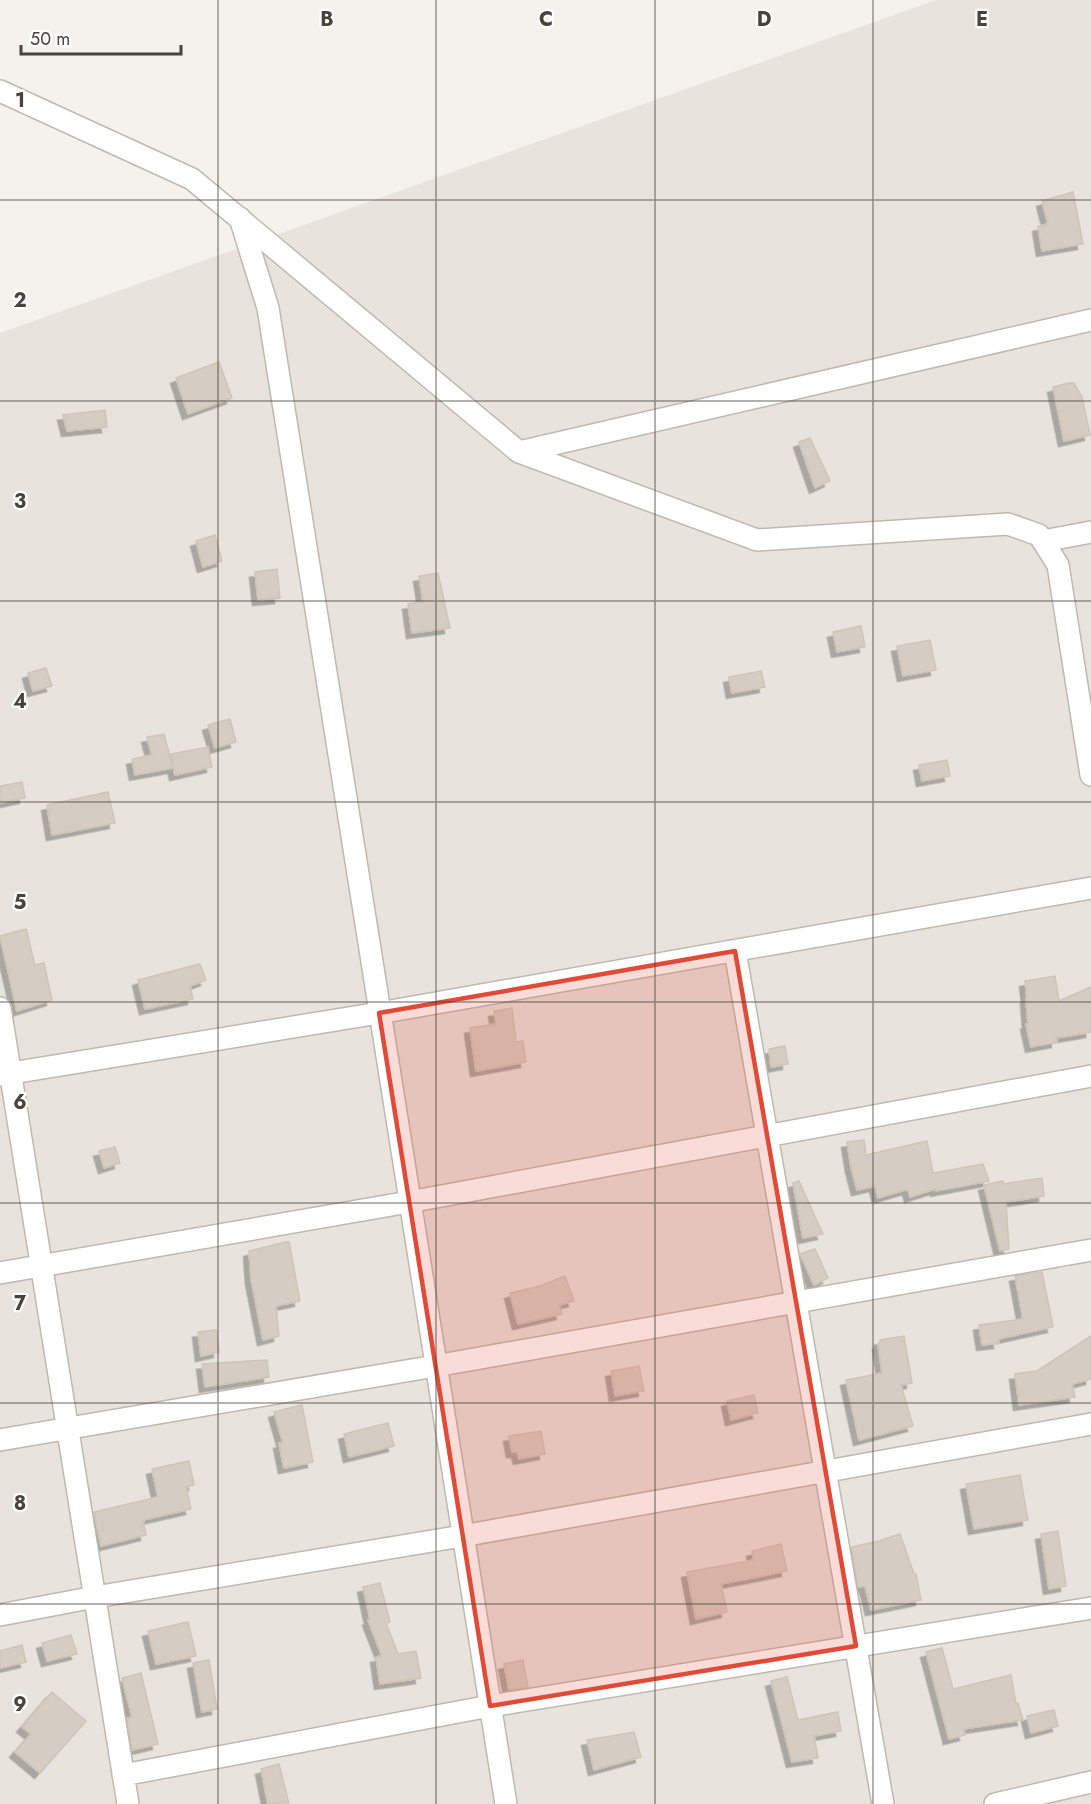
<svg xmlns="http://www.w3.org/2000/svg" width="1091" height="1804" font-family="Jost,sans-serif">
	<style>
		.residential { fill: #e8e3dc }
		.building { fill: #d5cdc3; stroke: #cfc5b7; stroke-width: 1.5; filter: url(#shadow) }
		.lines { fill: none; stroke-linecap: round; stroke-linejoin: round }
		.street-casing { stroke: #bfb9b0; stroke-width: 24 }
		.street { stroke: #fff; stroke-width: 21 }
		.marked { fill: #e14a37; fill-opacity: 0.2; stroke: #e14a37; stroke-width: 4.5; stroke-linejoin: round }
		.grid { fill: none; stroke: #48433b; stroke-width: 1.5; stroke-opacity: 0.55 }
		.grid-label { font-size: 20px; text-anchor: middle; font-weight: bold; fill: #48433b; stroke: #fff; stroke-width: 4.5; stroke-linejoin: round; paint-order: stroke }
	</style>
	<defs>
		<filter id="shadow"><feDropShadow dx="-5.5" dy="5.5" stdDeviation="0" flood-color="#0004"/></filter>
	</defs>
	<rect width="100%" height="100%" fill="#f5f2ed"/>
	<path class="residential" d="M 936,0 L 1091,0 L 1091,1804 L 0,1804 L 0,333 Z"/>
	<path class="building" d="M 1073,192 L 1083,244 L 1042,251 L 1038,226 L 1048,224 L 1042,201 Z
		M 219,362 L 232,398 L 188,414 L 176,378 Z
		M 1069,383 L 1074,383 L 1082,397 L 1090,435 L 1064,441 L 1053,387 Z
		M 105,410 L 107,427 L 67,431 L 63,415 Z
		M 810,438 L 830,481 L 815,488 L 799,442 Z
		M 215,535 L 222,561 L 203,567 L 196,541 Z
		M 277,569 L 280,598 L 258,600 L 255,572 Z
		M 438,573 L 450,628 L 412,633 L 408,604 L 423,602 L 419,576 Z
		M 861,626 L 865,647 L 837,652 L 833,632 Z
		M 930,640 L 936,670 L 903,676 L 897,646 Z
		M 46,668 L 52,686 L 33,691 L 28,673 Z
		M 761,671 L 765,687 L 732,693 L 729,677 Z
		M 230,719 L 236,742 L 215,748 L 208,725 Z
		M 164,734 L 173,768 L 135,775 L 132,759 L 152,755 L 147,737 Z
		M 208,747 L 212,767 L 175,775 L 171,754 Z
		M 947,760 L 950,776 L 922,781 L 919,765 Z
		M 22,782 L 25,798 L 0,803 L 0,786 Z
		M 108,792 L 115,823 L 52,835 L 47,805 Z
		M 26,929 L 35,965 L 44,963 L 52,1000 L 17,1011 L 0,936 Z
		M 200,964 L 206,980 L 190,986 L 193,999 L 145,1009 L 138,980 Z
		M 1055,976 L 1059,1001 L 1091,987 L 1091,1032 L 1056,1038 L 1057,1042 L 1031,1047 L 1026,1024 L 1028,1024 L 1026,998 L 1027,998 L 1025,981 Z
		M 512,1008 L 516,1042 L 523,1041 L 526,1062 L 476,1071 L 470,1028 L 496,1024 L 494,1011 Z
		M 785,1046 L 788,1064 L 771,1067 L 769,1049 Z
		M 864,1140 L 866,1155 L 927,1141 L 933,1173 L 983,1164 L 989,1181 L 936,1191 L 935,1189 L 910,1197 L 908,1189 L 878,1198 L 875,1186 L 857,1190 L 851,1167 L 847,1142 Z
		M 115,1147 L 120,1163 L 104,1168 L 99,1151 Z
		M 1042,1178 L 1044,1196 L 1006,1202 L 1009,1249 L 1000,1251 L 984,1185 L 1003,1181 L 1003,1184 Z
		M 799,1181 L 817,1221 L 823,1234 L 803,1238 L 793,1183 Z
		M 286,1242 L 289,1242 L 300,1301 L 276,1306 L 279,1336 L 263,1340 L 251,1279 L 249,1251 Z
		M 815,1249 L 828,1278 L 814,1285 L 800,1254 Z
		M 1042,1272 L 1053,1327 L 998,1339 L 999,1343 L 982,1345 L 979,1325 L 1023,1319 L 1015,1276 Z
		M 565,1276 L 574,1301 L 559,1305 L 562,1314 L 518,1324 L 510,1293 L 540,1286 Z
		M 216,1330 L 219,1352 L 201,1356 L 198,1332 Z
		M 904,1336 L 912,1383 L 901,1385 L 913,1426 L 859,1440 L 846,1380 L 882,1373 L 878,1344 L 880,1343 L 880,1340 Z
		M 1091,1336 L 1091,1379 L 1072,1384 L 1075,1397 L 1019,1405 L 1015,1374 L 1037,1371 Z
		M 267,1360 L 269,1377 L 205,1387 L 202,1364 Z
		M 639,1366 L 644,1391 L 615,1396 L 611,1371 Z
		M 754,1395 L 758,1413 L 731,1420 L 727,1401 Z
		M 302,1405 L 313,1462 L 284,1468 L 279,1443 L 283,1443 L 274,1412 Z
		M 388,1423 L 394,1446 L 349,1457 L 344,1434 Z
		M 541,1431 L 545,1454 L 519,1459 L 517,1452 L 512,1452 L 509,1436 Z
		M 189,1461 L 194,1485 L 186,1487 L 191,1509 L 143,1520 L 146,1535 L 101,1546 L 94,1512 L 158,1497 L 152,1469 Z
		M 1020,1475 L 1028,1520 L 974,1529 L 966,1484 Z
		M 1058,1531 L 1066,1586 L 1049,1589 L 1041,1534 Z
		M 900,1534 L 914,1574 L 916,1574 L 921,1600 L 871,1610 L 865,1586 L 858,1587 L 851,1547 L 879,1541 Z
		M 781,1544 L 787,1571 L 721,1584 L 727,1612 L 696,1619 L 687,1572 L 754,1560 L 752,1551 Z
		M 380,1583 L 390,1622 L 386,1623 L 398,1654 L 416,1651 L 421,1678 L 380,1684 L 376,1657 L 382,1656 L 368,1620 L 370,1619 L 363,1587 Z
		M 188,1622 L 196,1656 L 156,1664 L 148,1631 Z
		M 71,1635 L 77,1654 L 47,1661 L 42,1643 Z
		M 22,1645 L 26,1662 L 0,1668 L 0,1651 Z
		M 942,1648 L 953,1689 L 1011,1675 L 1016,1704 L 1018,1703 L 1023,1720 L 963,1729 L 965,1735 L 949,1739 L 926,1652 Z
		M 209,1660 L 217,1709 L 202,1712 L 193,1663 Z
		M 523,1660 L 528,1687 L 509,1690 L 504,1664 Z
		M 141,1673 L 158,1744 L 132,1750 L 127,1718 L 132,1717 L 122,1678 Z
		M 787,1677 L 798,1720 L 838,1712 L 841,1731 L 814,1736 L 818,1758 L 792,1762 L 771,1681 Z
		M 52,1692 L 86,1721 L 40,1773 L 15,1752 L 31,1734 L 22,1727 Z
		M 1054,1710 L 1058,1726 L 1031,1733 L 1027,1716 Z
		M 634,1732 L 641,1757 L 594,1770 L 587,1740 Z
		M 279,1764 L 289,1804 L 268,1804 L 261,1769 Z"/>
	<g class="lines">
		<defs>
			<path id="street" d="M 0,91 L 192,179 L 519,452 L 757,540 L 1008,524 L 1039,535 L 1058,565 L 1091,775
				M 240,218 L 268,308 L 506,1804
				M 519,452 L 1091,320
				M 1043,541 L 1091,532
				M 735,951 L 883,1804
				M 0,1008 L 128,1804
				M 0,1075 L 379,1013 L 1091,888
				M 0,1273 L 409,1202 L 1091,1076
				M 0,1440 L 435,1366 L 1091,1250
				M 0,1615 L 95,1597 L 462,1536 L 1091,1424
				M 123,1775 L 490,1706 L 1091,1608
				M 995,1804 L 1091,1782"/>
		</defs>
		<use href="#street" class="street-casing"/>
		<use href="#street" class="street"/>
	</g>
	<path class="marked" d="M 735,951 L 856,1646 L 490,1706 L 379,1013 Z"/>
	<path class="grid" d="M 218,0 L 218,1804M 436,0 L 436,1804M 655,0 L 655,1804M 873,0 L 873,1804M 0,200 L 1091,200M 0,401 L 1091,401M 0,601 L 1091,601M 0,802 L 1091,802M 0,1002 L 1091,1002M 0,1203 L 1091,1203M 0,1403 L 1091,1403M 0,1604 L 1091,1604"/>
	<g class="grid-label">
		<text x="327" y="26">B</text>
		<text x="546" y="26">C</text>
		<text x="764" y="26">D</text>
		<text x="982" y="26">E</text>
		<text x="20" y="107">1</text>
		<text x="20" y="307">2</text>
		<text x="20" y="508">3</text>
		<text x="20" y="708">4</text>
		<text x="20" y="909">5</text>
		<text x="20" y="1109">6</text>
		<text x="20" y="1310">7</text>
		<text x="20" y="1510">8</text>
		<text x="20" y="1711">9</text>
	</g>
	<path d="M21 45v9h160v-9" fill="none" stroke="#48433b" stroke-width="3"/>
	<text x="30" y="45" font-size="18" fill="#48433b" stroke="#ffffff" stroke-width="4.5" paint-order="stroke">50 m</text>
</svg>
